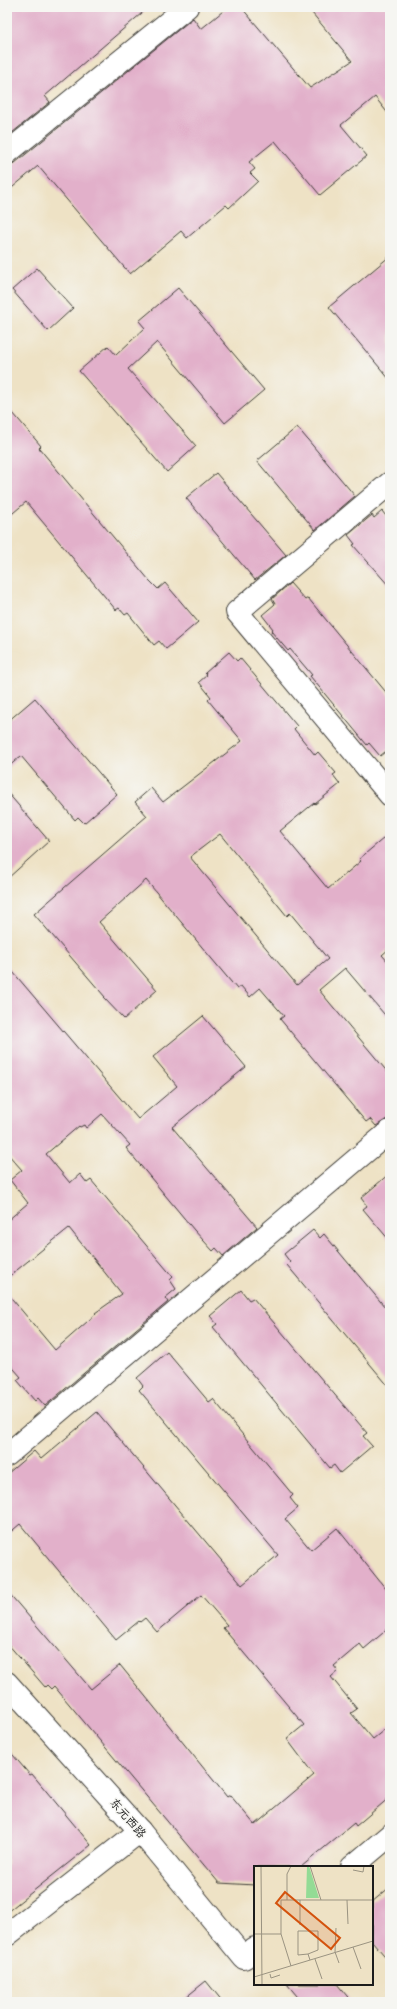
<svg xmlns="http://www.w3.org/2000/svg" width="397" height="2009" font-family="'Shantell Sans','LXGW WenKai TC',sans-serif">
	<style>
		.building { fill: #e2b0ca; fill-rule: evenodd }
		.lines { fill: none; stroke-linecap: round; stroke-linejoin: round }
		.minor-casing { stroke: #3c3a35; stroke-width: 24 }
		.tertiary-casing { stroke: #3c3a35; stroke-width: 24 }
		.minor { stroke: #fff; stroke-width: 22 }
		.tertiary { stroke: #fff; stroke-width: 22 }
		.labels { text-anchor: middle; stroke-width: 3; stroke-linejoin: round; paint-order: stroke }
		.street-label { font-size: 12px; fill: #1c1c1c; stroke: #f6f6f2 }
		.inset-road { fill: none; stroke: #9a9381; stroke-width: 1 }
		.view { fill: #d4530e; fill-opacity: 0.15; stroke: #d4530e; stroke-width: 2 }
		.inset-edge { fill: none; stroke: #1c1c1c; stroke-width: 2 }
	</style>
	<rect width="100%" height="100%" fill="#f6f6f2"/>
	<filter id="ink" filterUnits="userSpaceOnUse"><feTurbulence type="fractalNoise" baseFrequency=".025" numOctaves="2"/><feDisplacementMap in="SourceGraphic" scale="8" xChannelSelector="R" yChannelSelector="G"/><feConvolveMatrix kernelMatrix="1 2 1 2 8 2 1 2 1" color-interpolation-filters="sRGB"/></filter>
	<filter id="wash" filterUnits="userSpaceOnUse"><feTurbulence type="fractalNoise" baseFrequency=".012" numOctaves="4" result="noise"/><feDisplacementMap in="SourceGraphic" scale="16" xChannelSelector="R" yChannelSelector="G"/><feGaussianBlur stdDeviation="0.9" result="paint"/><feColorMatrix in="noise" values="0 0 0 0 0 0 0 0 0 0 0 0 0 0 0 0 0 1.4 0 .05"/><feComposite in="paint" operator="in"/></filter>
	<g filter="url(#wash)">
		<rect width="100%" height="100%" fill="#eee2c5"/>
		<g id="blocks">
			<path class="building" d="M 7,7 L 149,7 L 45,96 L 50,102 L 7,137 Z
				M 228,7 L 241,7 L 310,88 L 352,61 L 307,7 L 390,7 L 390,116 L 375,97 L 341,125 L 367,156 L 320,195 L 275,141 L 249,162 L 255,169 L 250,173 L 258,181 L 229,208 L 226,205 L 187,238 L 181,231 L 130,274 L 38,166 L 7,192 L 7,165 L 15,163 L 193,18 L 201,29 Z
				M 390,256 L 390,380 L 329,307 Z
				M 37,268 L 73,308 L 48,331 L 12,290 Z
				M 178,288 L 264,390 L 225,423 L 157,342 L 128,369 L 196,446 L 167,472 L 79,371 L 108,346 L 116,355 L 145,328 L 139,321 Z
				M 7,406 L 41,446 L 39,448 L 149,580 L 158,589 L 165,583 L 198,622 L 166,649 L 159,641 L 154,645 L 128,613 L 125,615 L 119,608 L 116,610 L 26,502 L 7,518 Z
				M 297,427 L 355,496 L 315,530 L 257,461 Z
				M 216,473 L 286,555 L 255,580 L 186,498 Z
				M 382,511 L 390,521 L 390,587 L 353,545 L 355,544 L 348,535 L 372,515 L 374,518 Z
				M 290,583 L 305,600 L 308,598 L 390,697 L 390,748 L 380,756 L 369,743 L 367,745 L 310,676 L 312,675 L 290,649 L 288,651 L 271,631 L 273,629 L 262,615 L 275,604 L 272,599 Z
				M 229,652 L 237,661 L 240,658 L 297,726 L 294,729 L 315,755 L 318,752 L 336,773 L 333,775 L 340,784 L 315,804 L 314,803 L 280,831 L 328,889 L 361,861 L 359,859 L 390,833 L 390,948 L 382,955 L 390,964 L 390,1021 L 345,968 L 319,990 L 390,1075 L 390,1117 L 376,1126 L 370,1119 L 366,1122 L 340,1091 L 280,1019 L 284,1016 L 260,988 L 250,997 L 241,986 L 237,989 L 146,880 L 99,922 L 157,990 L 124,1019 L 104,998 L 105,997 L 34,914 L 147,816 L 135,802 L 151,788 L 163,802 L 242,741 L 208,700 L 211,697 L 199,682 L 207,675 L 205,673 ZM 220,834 L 287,916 L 290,913 L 328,959 L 297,985 L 190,857 Z
				M 35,698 L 117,794 L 84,823 L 78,817 L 75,820 L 21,756 L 7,768 L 7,722 Z
				M 7,792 L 49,841 L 7,879 Z
				M 7,965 L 138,1119 L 177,1086 L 153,1057 L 203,1016 L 246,1067 L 172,1127 L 257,1227 L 223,1256 L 216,1248 L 213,1251 L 194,1230 L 126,1148 L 130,1145 L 102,1114 L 86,1128 L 84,1125 L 80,1127 L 79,1126 L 46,1154 L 70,1183 L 80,1174 L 87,1183 L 91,1180 L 173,1277 L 170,1280 L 176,1289 L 165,1298 L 168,1302 L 45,1406 L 38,1398 L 35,1401 L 17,1380 L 21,1377 L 7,1361 L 7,1293 L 55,1350 L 96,1314 L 95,1313 L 122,1294 L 69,1228 L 7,1278 L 7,1221 L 28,1203 L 10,1180 L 22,1170 L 7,1153 Z
				M 390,1173 L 390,1241 L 363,1209 L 367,1206 L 361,1198 Z
				M 313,1230 L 320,1238 L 324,1234 L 390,1313 L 390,1388 L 287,1265 L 290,1262 L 284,1254 Z
				M 241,1290 L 249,1300 L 253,1298 L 367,1433 L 363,1436 L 372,1446 L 340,1473 L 334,1465 L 330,1468 L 213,1327 L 217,1324 L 210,1316 Z
				M 167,1352 L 209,1402 L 213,1399 L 293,1495 L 290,1498 L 298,1508 L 285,1519 L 311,1550 L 337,1528 L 390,1594 L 390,1627 L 364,1649 L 360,1644 L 334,1666 L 338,1671 L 331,1677 L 357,1709 L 351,1713 L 373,1739 L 390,1725 L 390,1797 L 356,1826 L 354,1823 L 301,1867 L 255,1867 L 255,1885 L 219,1883 L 54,1686 L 51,1689 L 47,1685 L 45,1687 L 7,1643 L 7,1591 L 91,1689 L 120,1665 L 227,1797 L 230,1795 L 255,1825 L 314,1775 L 287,1739 L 304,1725 L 223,1628 L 227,1625 L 201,1595 L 157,1632 L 145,1618 L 140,1622 L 139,1621 L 116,1640 L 20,1524 L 7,1535 L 7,1474 L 34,1451 L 41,1459 L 97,1412 L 242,1585 L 278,1555 L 139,1390 L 143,1386 L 137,1378 Z
				M 7,1748 L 30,1775 L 32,1774 L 91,1845 L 7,1912 Z
				M 390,1887 L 390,1962 L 372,1941 L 372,1902 Z
				M 206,1981 L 223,2002 L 180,2002 Z
				M 287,1984 L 337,1984 L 352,2002 L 302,2002 Z"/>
		</g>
	</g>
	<g filter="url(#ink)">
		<use href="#blocks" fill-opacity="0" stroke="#3c3a35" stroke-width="1"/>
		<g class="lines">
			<defs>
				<path id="minor" d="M 7,153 L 187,7
					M 390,483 L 237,612 L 390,795
					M 7,1455 L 390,1131
					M 7,1935 L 140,1831"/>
				<path id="tertiary" d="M 7,1683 L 140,1831 L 244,1958 L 255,1948
					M 352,1867 L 390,1835"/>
			</defs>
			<use href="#minor" class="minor-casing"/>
			<use href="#tertiary" class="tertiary-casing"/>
			<use href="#minor" class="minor"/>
			<use href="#tertiary" class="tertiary"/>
		</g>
	</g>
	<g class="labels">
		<g class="street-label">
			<text transform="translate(128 1818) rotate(49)" y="4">东元西路</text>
		</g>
	</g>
	<g transform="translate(254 1866)">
		<rect width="119" height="119" fill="#eee2c5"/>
		<path d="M 53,0 L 55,0 L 65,32 L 52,32 Z" fill="#93db95"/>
		<path class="inset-road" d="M 7,0 L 8,119M 56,0 L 67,34M 99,4 L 109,6 L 110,0M 33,34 L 33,8 L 37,0M 46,34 L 46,59M 93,34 L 94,58M 82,62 L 81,86 L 85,97M 0,68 L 27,68M 99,81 L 107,103M 54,88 L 44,89 L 44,65 L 64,65 L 64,84 L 54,88 L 56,94M 61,93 L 68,113M 37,100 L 27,68 L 27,34 L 119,34M 16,108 L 17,112 L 26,109M 0,111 L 119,75"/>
		<path class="view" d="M 31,26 L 86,72 L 77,83 L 22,37 Z"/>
		<rect width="119" height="119" class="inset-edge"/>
	</g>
	<rect width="397" height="2009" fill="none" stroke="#f6f6f2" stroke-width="24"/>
</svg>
